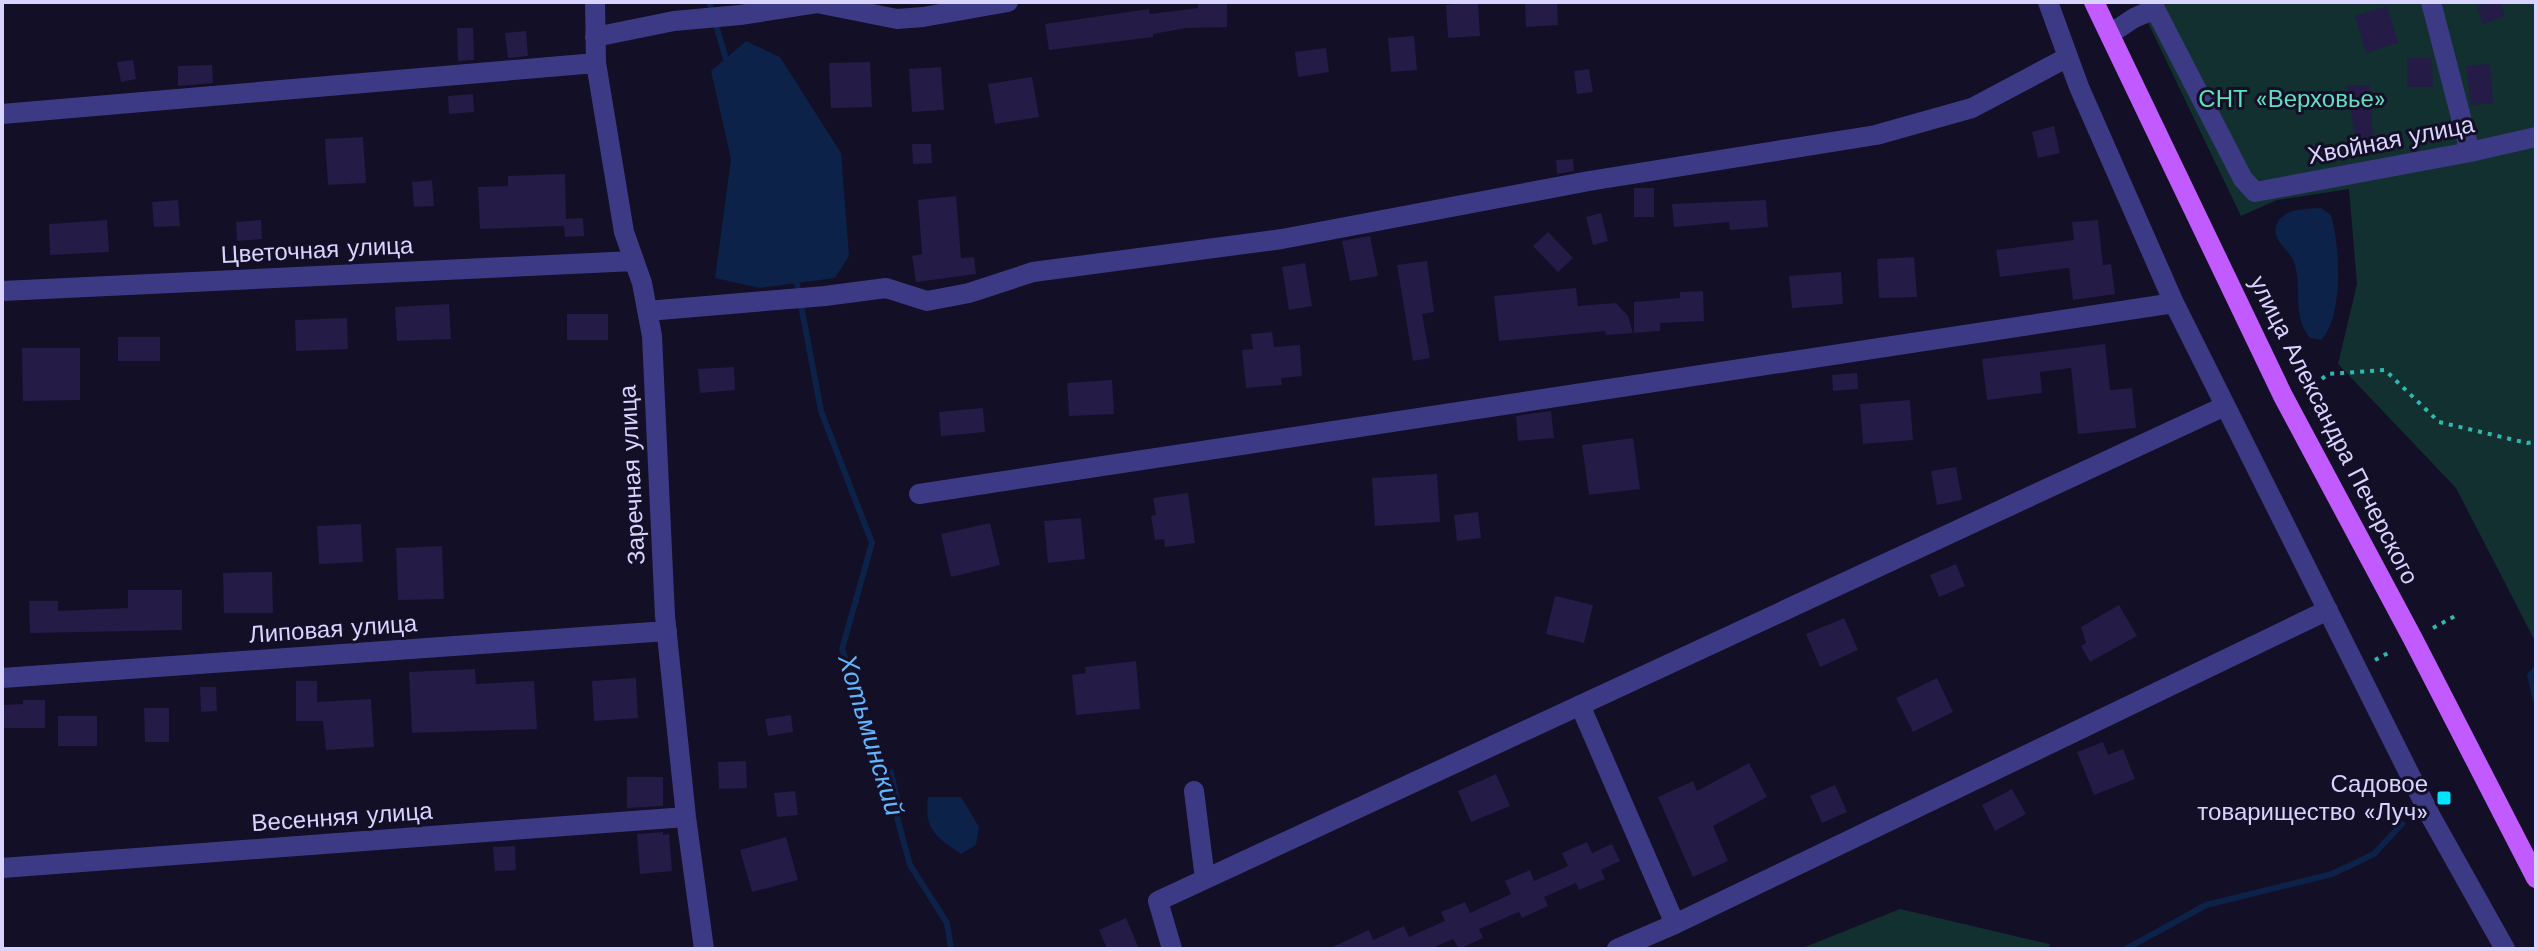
<svg xmlns="http://www.w3.org/2000/svg" width="2538" height="951" font-family="'Work Sans',sans-serif">
	<style>
		.green { fill: #12302f }
		.water { fill: #0c2248 }
		.lines { fill: none; stroke-linecap: round; stroke-linejoin: round }
		.stream { stroke: #0c2248; stroke-width: 6 }
		.building { fill: #241b47 }
		.path { stroke: #2fb8b0; stroke-width: 4; stroke-dasharray: 4 6; stroke-linecap: butt }
		.minor { stroke: #3d3a85; stroke-width: 20 }
		.major { stroke: #c25bff; stroke-width: 20 }
		.poi-dot { fill: #00e5ff; stroke: #130f26; stroke-width: 3 }
		.labels { text-anchor: middle; stroke-width: 6; stroke-linejoin: round; paint-order: stroke }
		.park-label { font-size: 24px; fill: #5fe0c0; stroke: #130f26 }
		.street-label { font-size: 24px; fill: #d9d4ff; stroke: #130f26 }
		.poi-label { font-size: 24px; fill: #d9d4ff; stroke: #130f26; text-anchor: end }
		.water-label { font-size: 26px; font-style: italic; fill: #62b6ff; stroke: #130f26 }
	</style>
	<rect width="100%" height="100%" fill="#130f26"/>
	<path class="green" d="M 2138,2 L 2536,2 L 2536,643 L 2456,488 L 2338,364 L 2357,284 L 2349,189 L 2277,200 L 2241,216 Z
		M 1900,909 L 2049,944 L 2050,944 L 2048,949 L 1800,949 Z"/>
	<path class="water" d="M 746,41 L 780,57 L 841,153 L 849,256 L 835,278 L 760,288 L 715,278 L 731,159 L 711,71 Z
		M 2321,208 L 2331,215 C 2340,244 2344,318 2321,340 L 2310,338 C 2292,315 2302,291 2295,265 C 2291,249 2266,239 2279,220 C 2288,208 2307,209 2321,208 Z
		M 893,769 L 902,807 L 891,811 L 883,790 L 880,771 Z
		M 928,797 L 961,797 L 979,827 L 976,845 L 961,854 C 935,836 924,830 928,797 Z"/>
	<g class="lines">
		<path class="stream" d="M 709,2 L 726,59
			M 797,284 L 821,411 L 872,543 L 842,649 L 885,777
			M 2536,669 L 2530,675 L 2536,701
			M 893,803 L 910,865 L 947,923 L 951,949
			M 2126,949 L 2206,905 L 2332,874 L 2374,854 L 2402,824"/>
	</g>
	<path class="building" d="M 1198,2 L 1227,2 L 1227,27 L 1186,28 L 1153,34 L 1153,37 L 1049,50 L 1045,24 L 1149,9 L 1150,14 L 1198,8 Z
		M 1525,2 L 1557,2 L 1558,25 L 1526,27 Z
		M 2490,2 L 2500,2 L 2505,16 L 2483,24 L 2477,7 Z
		M 1478,3 L 1480,36 L 1448,38 L 1446,5 Z
		M 2387,6 L 2398,43 L 2366,53 L 2355,16 Z
		M 457,28 L 473,28 L 474,60 L 458,61 Z
		M 526,31 L 528,56 L 508,58 L 505,33 Z
		M 1414,36 L 1417,70 L 1391,72 L 1388,38 Z
		M 1326,48 L 1329,72 L 1298,77 L 1295,52 Z
		M 2407,58 L 2432,58 L 2433,87 L 2407,87 Z
		M 133,60 L 136,79 L 121,82 L 117,62 Z
		M 870,62 L 872,107 L 831,108 L 829,63 Z
		M 2490,64 L 2493,103 L 2471,105 L 2466,66 Z
		M 212,65 L 213,83 L 178,86 L 178,66 Z
		M 941,67 L 944,110 L 912,112 L 909,69 Z
		M 1589,69 L 1593,92 L 1577,94 L 1574,71 Z
		M 1032,77 L 1039,117 L 995,124 L 988,84 Z
		M 2347,85 L 2369,85 L 2373,136 L 2355,138 L 2351,110 L 2347,110 Z
		M 473,94 L 474,112 L 449,114 L 448,96 Z
		M 2054,126 L 2060,153 L 2038,158 L 2032,132 Z
		M 363,137 L 366,183 L 328,185 L 325,139 Z
		M 912,144 L 931,144 L 932,163 L 913,164 Z
		M 1573,159 L 1574,171 L 1557,174 L 1556,160 Z
		M 565,174 L 566,219 L 583,218 L 584,236 L 565,237 L 564,226 L 480,229 L 478,187 L 508,186 L 508,176 Z
		M 432,180 L 434,206 L 414,207 L 412,182 Z
		M 1634,188 L 1654,188 L 1654,217 L 1634,217 Z
		M 956,196 L 961,258 L 974,257 L 976,274 L 916,282 L 912,256 L 922,254 L 918,200 Z
		M 178,200 L 180,226 L 154,227 L 152,202 Z
		M 1766,200 L 1768,227 L 1730,230 L 1729,222 L 1674,227 L 1672,204 Z
		M 1601,213 L 1608,241 L 1593,245 L 1586,217 Z
		M 107,220 L 109,252 L 50,255 L 49,224 Z
		M 261,220 L 262,239 L 237,241 L 236,222 Z
		M 2098,220 L 2103,265 L 2111,264 L 2115,294 L 2073,300 L 2069,268 L 2000,277 L 1996,250 L 2074,240 L 2072,222 Z
		M 1548,232 L 1573,258 L 1558,272 L 1533,246 Z
		M 1370,236 L 1378,276 L 1350,281 L 1342,241 Z
		M 1914,257 L 1917,297 L 1879,298 L 1877,259 Z
		M 1427,261 L 1434,312 L 1422,314 L 1430,358 L 1413,361 L 1397,265 Z
		M 1305,263 L 1312,306 L 1289,310 L 1282,267 Z
		M 1841,272 L 1843,304 L 1792,308 L 1789,276 Z
		M 1576,288 L 1578,306 L 1616,303 L 1628,316 L 1633,333 L 1606,335 L 1605,331 L 1499,341 L 1494,296 Z
		M 1703,291 L 1704,321 L 1660,323 L 1660,331 L 1634,333 L 1634,302 L 1680,298 L 1680,292 Z
		M 449,304 L 451,339 L 397,341 L 395,307 Z
		M 567,314 L 608,314 L 608,340 L 567,340 Z
		M 347,318 L 348,349 L 296,351 L 295,320 Z
		M 1272,332 L 1274,347 L 1300,345 L 1302,376 L 1281,378 L 1282,385 L 1246,388 L 1242,350 L 1253,349 L 1251,334 Z
		M 118,337 L 160,337 L 160,361 L 118,361 Z
		M 2105,344 L 2110,390 L 2132,388 L 2136,428 L 2078,434 L 2071,368 L 2040,372 L 2042,393 L 1987,400 L 1982,359 Z
		M 22,348 L 80,348 L 80,400 L 23,401 Z
		M 734,367 L 735,390 L 700,393 L 698,369 Z
		M 1857,373 L 1858,389 L 1833,391 L 1832,375 Z
		M 1112,380 L 1114,414 L 1069,416 L 1067,383 Z
		M 1910,400 L 1913,440 L 1863,444 L 1860,404 Z
		M 983,408 L 985,432 L 941,436 L 939,412 Z
		M 1551,411 L 1554,438 L 1518,441 L 1516,416 Z
		M 1633,438 L 1640,489 L 1589,495 L 1582,445 Z
		M 1956,467 L 1962,500 L 1937,505 L 1931,471 Z
		M 1437,474 L 1440,522 L 1375,526 L 1372,478 Z
		M 1188,493 L 1195,543 L 1165,547 L 1164,539 L 1155,540 L 1151,516 L 1156,515 L 1153,498 Z
		M 1478,512 L 1481,538 L 1457,541 L 1454,515 Z
		M 1081,518 L 1085,559 L 1048,563 L 1044,521 Z
		M 990,523 L 1000,565 L 951,577 L 941,534 Z
		M 361,524 L 363,562 L 319,564 L 317,526 Z
		M 442,546 L 444,599 L 398,600 L 396,548 Z
		M 1956,564 L 1965,586 L 1939,597 L 1930,575 Z
		M 272,572 L 273,613 L 224,613 L 223,573 Z
		M 128,590 L 182,590 L 182,630 L 30,633 L 29,601 L 58,601 L 58,611 L 128,608 Z
		M 1555,596 L 1593,605 L 1584,643 L 1546,634 Z
		M 2119,605 L 2137,636 L 2090,662 L 2081,646 L 2086,643 L 2081,627 Z
		M 1844,618 L 1858,650 L 1820,667 L 1806,634 Z
		M 1136,661 L 1140,709 L 1076,715 L 1072,675 L 1086,673 L 1085,667 Z
		M 475,669 L 476,684 L 534,681 L 537,729 L 412,733 L 409,672 Z
		M 636,678 L 638,718 L 594,721 L 592,681 Z
		M 1937,678 L 1953,712 L 1913,732 L 1896,698 Z
		M 296,681 L 317,681 L 317,702 L 371,699 L 374,747 L 326,750 L 323,721 L 296,721 Z
		M 200,687 L 216,687 L 217,711 L 201,712 Z
		M 23,700 L 45,700 L 45,728 L 2,728 L 2,705 L 23,704 Z
		M 144,708 L 169,708 L 169,742 L 145,742 Z
		M 791,715 L 793,732 L 768,736 L 765,719 Z
		M 58,716 L 97,716 L 97,746 L 58,746 Z
		M 2103,742 L 2108,755 L 2123,749 L 2135,779 L 2094,795 L 2077,752 Z
		M 746,761 L 747,788 L 719,789 L 718,762 Z
		M 1749,763 L 1767,797 L 1713,826 L 1728,861 L 1693,877 L 1658,797 L 1693,781 L 1697,791 Z
		M 1496,774 L 1510,806 L 1471,822 L 1458,791 Z
		M 627,777 L 663,777 L 663,806 L 627,808 Z
		M 1835,785 L 1847,812 L 1822,823 L 1810,796 Z
		M 2012,789 L 2026,814 L 1995,831 L 1982,805 Z
		M 795,791 L 798,815 L 777,817 L 774,793 Z
		M 663,832 L 663,835 L 669,834 L 672,871 L 640,874 L 637,834 Z
		M 786,837 L 798,880 L 752,892 L 740,850 Z
		M 1587,842 L 1592,853 L 1612,844 L 1620,861 L 1601,870 L 1605,879 L 1579,890 L 1576,883 L 1544,897 L 1548,906 L 1522,918 L 1519,912 L 1479,929 L 1483,938 L 1459,949 L 1453,939 L 1430,949 L 1328,949 L 1369,930 L 1373,940 L 1404,926 L 1409,937 L 1445,921 L 1441,912 L 1465,902 L 1470,913 L 1511,894 L 1505,881 L 1530,870 L 1534,881 L 1568,866 L 1562,853 Z
		M 515,846 L 516,870 L 495,871 L 493,847 Z
		M 1126,918 L 1139,949 L 1107,949 L 1099,930 Z"/>
	<g class="lines">
		<path class="path" d="M 2314,385 L 2328,374 L 2385,370 L 2439,422 L 2527,443 L 2536,442
			M 2433,628 L 2457,615
			M 2375,660 L 2390,652"/>
		<path class="minor" d="M 595,2 L 596,63 L 624,232 L 642,283 L 652,336 L 665,616 L 686,817 L 704,949
			M 2048,2 L 2079,87 L 2174,303 L 2431,817 L 2505,949
			M 2153,2 L 2155,9 L 2243,179 L 2255,192 L 2470,152 L 2536,137
			M 2431,2 L 2470,152
			M 2110,34 L 2134,18 L 2155,9
			M 595,37 L 674,21 L 740,15 L 817,3 L 897,19 L 923,17 L 1008,2
			M 2,114 L 596,63
			M 2,291 L 634,261
			M 647,311 L 825,296 L 886,288 L 927,301 L 969,293 L 1033,272 L 1282,239 L 1589,181 L 1876,135 L 1972,108 L 2068,57
			M 919,494 L 2174,303
			M 2,678 L 667,631
			M 1580,705 L 1675,924
			M 1194,791 L 1205,879
			M 2,868 L 686,817
			M 1172,949 L 1158,901 L 2225,406
			M 1617,949 L 1675,924 L 2328,610"/>
		<path class="major" d="M 2094,2 L 2283,396 L 2413,639 L 2536,878"/>
	</g>
	<rect class="poi-dot" x="2436" y="790" width="16" height="16" rx="4"/>
	<g class="labels">
		<g class="park-label">
			<text x="2292" y="107">СНТ «Верховье»</text>
		</g>
		<g class="street-label">
			<text transform="translate(2391 140) rotate(-11)" y="8">Хвойная улица</text>
			<text transform="translate(317 250) rotate(-3)" y="8">Цветочная улица</text>
			<text transform="translate(2334 430) rotate(63)" y="8">улица Александра Печерского</text>
			<text transform="translate(632 475) rotate(-93)" y="8">Заречная улица</text>
			<text transform="translate(333 629) rotate(-4)" y="8">Липовая улица</text>
			<text transform="translate(342 817) rotate(-4)" y="8">Весенняя улица</text>
		</g>
		<g class="poi-label">
			<text x="2428" y="792">Садовое<tspan x="2428" dy="28">товарищество «Луч»</tspan></text>
		</g>
		<g class="water-label">
			<text transform="translate(871 735) rotate(73)" y="9">Хотьминский</text>
		</g>
	</g>
	<rect width="2538" height="951" fill="none" stroke="#d9d4ff" stroke-width="8"/>
</svg>
